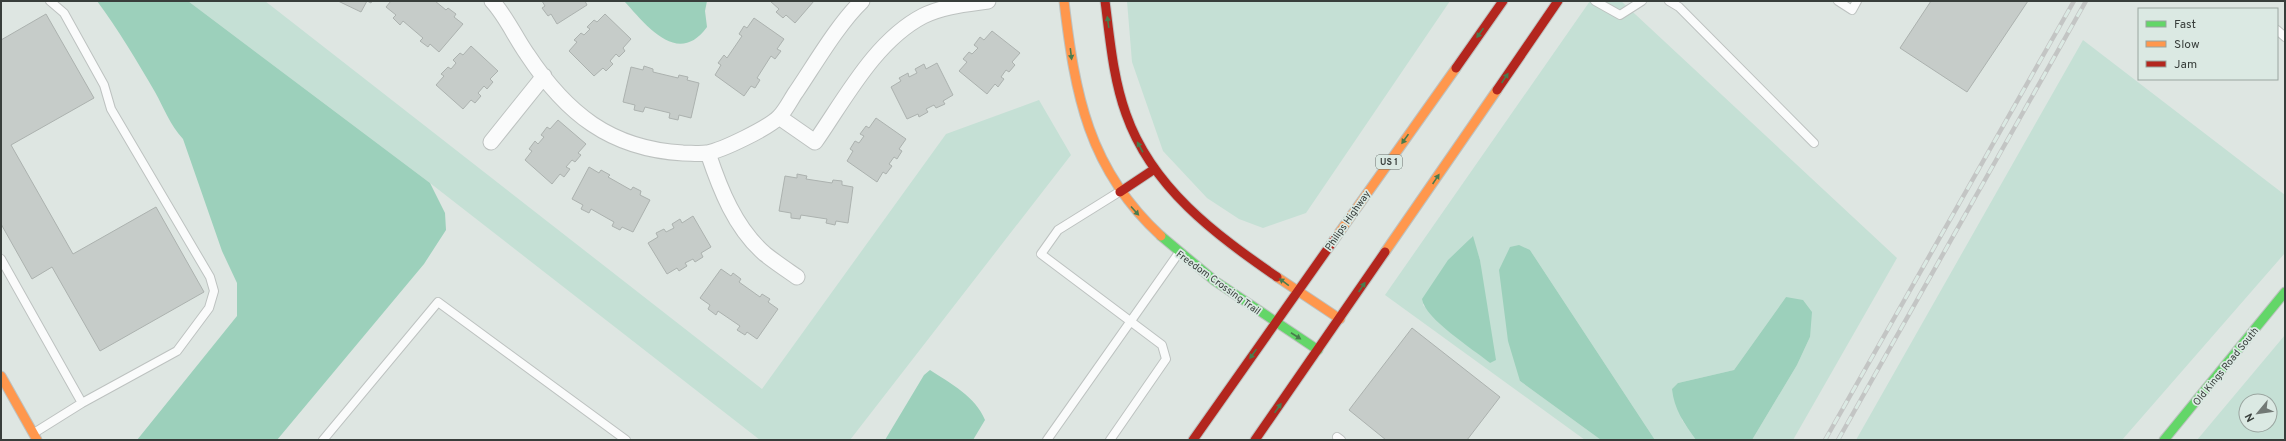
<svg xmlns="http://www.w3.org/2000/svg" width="2286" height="441" font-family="Overpass,sans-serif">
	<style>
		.green { fill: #c5e0d5; fill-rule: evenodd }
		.water { fill: #9cd0bb }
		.building { fill: #c6ccc9; stroke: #acb2af }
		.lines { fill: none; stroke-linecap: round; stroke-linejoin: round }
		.lane-casing { stroke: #bdc2c0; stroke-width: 10 }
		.street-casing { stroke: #bdc2c0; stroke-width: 17 }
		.fast-casing { stroke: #bdc2c0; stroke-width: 11 }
		.slow-casing { stroke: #bdc2c0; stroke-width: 11 }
		.jam-casing { stroke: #bdc2c0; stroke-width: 11 }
		.lane { stroke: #fafbfb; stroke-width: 8 }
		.street { stroke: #fafbfb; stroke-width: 15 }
		.fast { stroke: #63d668; stroke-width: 9 }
		.slow { stroke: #ff974d; stroke-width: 9 }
		.jam { stroke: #b3261e; stroke-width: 9 }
		.rail-casing { stroke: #c3c5c4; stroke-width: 4.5 }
		.rail { stroke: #dbe9e3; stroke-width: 3; stroke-dasharray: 9; stroke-linecap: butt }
		.oneway { fill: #497b4d }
		.labels { text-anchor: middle; stroke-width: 3.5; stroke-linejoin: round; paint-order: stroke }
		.shield { fill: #dbe9e3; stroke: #69716d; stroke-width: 1 }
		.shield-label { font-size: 9px; font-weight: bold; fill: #383e3b }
		.street-label { font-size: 10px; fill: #383e3b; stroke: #dbe9e3 }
	</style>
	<rect width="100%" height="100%" fill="#dee6e2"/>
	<path class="green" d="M 188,1 L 265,1 L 762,389 L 946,134 L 1039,100 L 1071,155 L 850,440 L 760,440 L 430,183 Z
		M 1127,1 L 1450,1 L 1306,213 L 1263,228 L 1239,219 L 1207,198 L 1163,151 L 1132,62 Z
		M 1590,1 L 1621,1 L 1897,258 L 1793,440 L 1752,440 L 1797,365 L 1810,337 L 1786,297 L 1734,370 L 1678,383 L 1682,420 L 1696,440 L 1655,440 L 1530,250 L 1520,381 L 1601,440 L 1585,440 L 1385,295 ZM 1472,236 L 1480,260 L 1490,363 L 1442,325 L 1423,305 Z
		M 2083,40 L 2285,195 L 2285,253 L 2122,440 L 1856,440 Z
		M 2285,335 L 2285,440 L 2197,440 ZM 2246,401 L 2270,401 L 2270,425 L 2246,425 Z"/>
	<path class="water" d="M 97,1 L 188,1 L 430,183 L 445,213 L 446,230 L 424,264 L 277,440 L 137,440 L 237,316 L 237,283 L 222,251 L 183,139 C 170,125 164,108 155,92 C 137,61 118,29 97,1 Z
		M 624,1 L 707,1 L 705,11 L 707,27 C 678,67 647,26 624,1 Z
		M 1473,236 L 1480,260 L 1496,360 L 1490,363 C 1473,349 1425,319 1422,299 L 1448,260 Z
		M 1519,245 L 1530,250 L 1655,440 L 1601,440 L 1520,381 L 1508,341 L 1499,270 L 1510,247 Z
		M 1786,297 L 1803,300 L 1812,312 L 1810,337 L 1797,365 L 1752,440 L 1696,440 C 1684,423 1674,409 1672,389 L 1678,383 L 1734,370 Z
		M 930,370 C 950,383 976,397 985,420 L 973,440 L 885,440 L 924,375 Z"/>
	<path class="building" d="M 338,1 L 372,1 L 371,3 L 367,1 L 361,12 Z
		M 391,1 L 435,1 L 446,10 L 448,8 L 456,14 L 454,17 L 463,24 L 439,52 L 430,44 L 428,47 L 420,41 L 423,38 L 403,21 L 400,25 L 393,18 L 396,15 L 386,7 Z
		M 542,1 L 585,1 L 587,5 L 557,24 L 551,14 L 548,16 L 542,8 L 545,6 Z
		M 770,1 L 814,1 L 795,23 L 786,15 L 783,18 L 776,12 L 779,9 Z
		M 1931,1 L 2028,1 L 1967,92 L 1900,48 Z
		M 46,14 L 94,98 L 11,145 L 73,254 L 156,207 L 204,292 L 100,351 L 52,267 L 32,279 L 1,224 L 1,40 Z
		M 605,14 L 631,39 L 623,48 L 625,51 L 619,57 L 616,54 L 610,61 L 613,64 L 606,71 L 603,68 L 594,76 L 569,51 L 577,42 L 574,40 L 581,33 L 584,35 L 590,29 L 587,27 L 594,20 L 597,22 Z
		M 754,18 L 784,39 L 777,49 L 781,51 L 775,59 L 771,56 L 757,78 L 760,80 L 755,88 L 751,86 L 744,96 L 715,75 L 721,65 L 718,63 L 724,55 L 727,58 L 742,36 L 739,34 L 744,26 L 747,28 Z
		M 992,31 L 1020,53 L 1012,62 L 1015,65 L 1009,72 L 1006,70 L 1001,77 L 1004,79 L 998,87 L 995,84 L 987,94 L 959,71 L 967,62 L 963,59 L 969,52 L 972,54 L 978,48 L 974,45 L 980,37 L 984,40 Z
		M 471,46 L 498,71 L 490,79 L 493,82 L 487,89 L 484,86 L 478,93 L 481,96 L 475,103 L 471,100 L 463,109 L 436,85 L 444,76 L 441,74 L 448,67 L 451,69 L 456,63 L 453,60 L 460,53 L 463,55 Z
		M 937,63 L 953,95 L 943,101 L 945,104 L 936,108 L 934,105 L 926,109 L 928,112 L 919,117 L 918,114 L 907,119 L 891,87 L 901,81 L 899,78 L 908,73 L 909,77 L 917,73 L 915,69 L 924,64 L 926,69 Z
		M 644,66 L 653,69 L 653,72 L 678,78 L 679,75 L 688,77 L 687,80 L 699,83 L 691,118 L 679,115 L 678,120 L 669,118 L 670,113 L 645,107 L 643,112 L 634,110 L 635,105 L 623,102 L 631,67 L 643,70 Z
		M 876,118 L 906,139 L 899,149 L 902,151 L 897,159 L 894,157 L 889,164 L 892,166 L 886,174 L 883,172 L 877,182 L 847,161 L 853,151 L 850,149 L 855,141 L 859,143 L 864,136 L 860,134 L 866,126 L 869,128 Z
		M 558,120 L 586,144 L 578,153 L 581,155 L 575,162 L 572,160 L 566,167 L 570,169 L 564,177 L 560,174 L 552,184 L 525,160 L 532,151 L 529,149 L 535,141 L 538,144 L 544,137 L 541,135 L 547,127 L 550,129 Z
		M 589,167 L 599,173 L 601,170 L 610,175 L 608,177 L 631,190 L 633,187 L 641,191 L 640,195 L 650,200 L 633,232 L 622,227 L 620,230 L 612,226 L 614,222 L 591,209 L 589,213 L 581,209 L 583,205 L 572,199 Z
		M 797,174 L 807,176 L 806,179 L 832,183 L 833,180 L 842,181 L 842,185 L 853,187 L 848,223 L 836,221 L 835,225 L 826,223 L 827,219 L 801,215 L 800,219 L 791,218 L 791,213 L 779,211 L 785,176 L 797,178 Z
		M 693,216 L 711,247 L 701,253 L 703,257 L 695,262 L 693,259 L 685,263 L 687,266 L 679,271 L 677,268 L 667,274 L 648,243 L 658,237 L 656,233 L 664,229 L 666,232 L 674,228 L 672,224 L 680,219 L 682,223 Z
		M 721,269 L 731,276 L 733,273 L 741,279 L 739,282 L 760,297 L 762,294 L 770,299 L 768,302 L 778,309 L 757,339 L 747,332 L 745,335 L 737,330 L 740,326 L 718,311 L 716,315 L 708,309 L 710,305 L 700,298 Z
		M 1412,328 L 1500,397 L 1467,440 L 1386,440 L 1349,410 Z"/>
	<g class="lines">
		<defs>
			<path id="lane" d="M 50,1 L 64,13 L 104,85 L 111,109 L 210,277 L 214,291 L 209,308 L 177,351 L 82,403
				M 1595,1 L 1620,15 L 1642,1
				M 1669,1 L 1679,7 L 1814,143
				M 1838,1 L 1852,10 L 1857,1
				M 2277,30 L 2285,37
				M 1,259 L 82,403 L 34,433
				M 1337,437 L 1341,440
				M 323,440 L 438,302 L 626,440
				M 1047,440 L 1178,254
				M 1110,440 L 1166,359 L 1162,345 L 1041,254 L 1058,230 L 1119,192"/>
			<path id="street" d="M 492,1 C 506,16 515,37 527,54 C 566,113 610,149 683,153 C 691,153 699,154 707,153 C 723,150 768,128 779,117 C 786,110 791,99 796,92 C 815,64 838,24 862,1
				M 779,117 L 815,142 C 845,99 875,41 923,16 C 943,6 967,4 988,1
				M 491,142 L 544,76
				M 708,153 C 720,189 735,228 765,254 C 775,262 787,270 797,277"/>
			<path id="fast" d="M 1161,236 L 1215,281 L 1318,350
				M 2164,440 L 2285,292"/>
			<path id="slow" d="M 1064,1 C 1075,94 1088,169 1161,236
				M 1334,240 L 1456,68
				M 1385,252 L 1497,90
				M 1277,277 L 1340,319
				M 1,376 L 37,440"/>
			<path id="jam" d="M 1105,1 C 1110,39 1113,78 1126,114 C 1152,188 1215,234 1277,277
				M 1456,68 L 1503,1
				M 1497,90 L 1558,1
				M 1120,192 L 1153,170
				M 1193,440 L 1334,240
				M 1255,440 L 1385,252"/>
		</defs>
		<use href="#lane" class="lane-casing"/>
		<use href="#street" class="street-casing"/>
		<use href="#fast" class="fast-casing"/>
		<use href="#slow" class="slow-casing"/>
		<use href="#jam" class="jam-casing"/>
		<use href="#lane" class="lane"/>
		<use href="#street" class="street"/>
		<use href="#fast" class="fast"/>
		<use href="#slow" class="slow"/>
		<use href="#jam" class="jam"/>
		<defs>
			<path id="rail" d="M 1825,440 L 2074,1
				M 1838,440 L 2086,1"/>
		</defs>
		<use href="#rail" class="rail-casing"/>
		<use href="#rail" class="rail"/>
	</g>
	<defs><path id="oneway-solid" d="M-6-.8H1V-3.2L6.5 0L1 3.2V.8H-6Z"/></defs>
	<g class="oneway">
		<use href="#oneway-solid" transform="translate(1108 22) rotate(-98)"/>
		<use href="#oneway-solid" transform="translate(1480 33) rotate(125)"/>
		<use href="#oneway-solid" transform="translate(1071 54) rotate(83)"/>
		<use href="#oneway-solid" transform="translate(1505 78) rotate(-56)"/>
		<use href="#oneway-solid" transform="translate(1405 139) rotate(125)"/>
		<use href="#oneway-solid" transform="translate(1140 147) rotate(-119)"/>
		<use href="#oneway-solid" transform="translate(1436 179) rotate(-56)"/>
		<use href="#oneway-solid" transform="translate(1135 211) rotate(48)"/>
		<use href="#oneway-solid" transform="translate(1284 282) rotate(-144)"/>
		<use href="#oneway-solid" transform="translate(1362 287) rotate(-56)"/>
		<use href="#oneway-solid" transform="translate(1296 336) rotate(33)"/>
		<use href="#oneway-solid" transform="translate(1253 354) rotate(125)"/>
		<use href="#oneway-solid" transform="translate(1278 408) rotate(-55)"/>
	</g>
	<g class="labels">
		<rect class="shield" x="1376" y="155" width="26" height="14" rx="3"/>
		<g class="shield-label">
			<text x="1389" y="165">US 1</text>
		</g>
		<g class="street-label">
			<text transform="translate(1347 220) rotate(-55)" y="4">Philips Highway</text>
			<text transform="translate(1219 282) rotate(36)" y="4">Freedom Crossing Trail</text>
			<text transform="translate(2225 366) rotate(-51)" y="4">Old Kings Road South</text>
		</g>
	</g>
	<rect width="2286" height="441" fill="none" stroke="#383e3b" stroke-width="4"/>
	<rect x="2138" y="8" width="140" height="72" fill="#dbe9e3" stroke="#9aa5a0"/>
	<rect x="2146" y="21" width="20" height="6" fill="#63d668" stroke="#9aa5a0"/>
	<text x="2174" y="28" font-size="12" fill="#383e3b">Fast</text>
	<rect x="2146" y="41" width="20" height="6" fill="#ff974d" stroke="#9aa5a0"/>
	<text x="2174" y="48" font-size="12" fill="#383e3b">Slow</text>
	<rect x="2146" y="61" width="20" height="6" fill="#b3261e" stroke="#9aa5a0"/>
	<text x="2174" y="68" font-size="12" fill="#383e3b">Jam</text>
	<g transform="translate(2258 413) rotate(241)"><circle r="19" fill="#dbe9e3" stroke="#9aa5a0"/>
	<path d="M0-3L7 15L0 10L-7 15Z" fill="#727975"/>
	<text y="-6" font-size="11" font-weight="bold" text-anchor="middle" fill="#383e3b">N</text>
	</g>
</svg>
